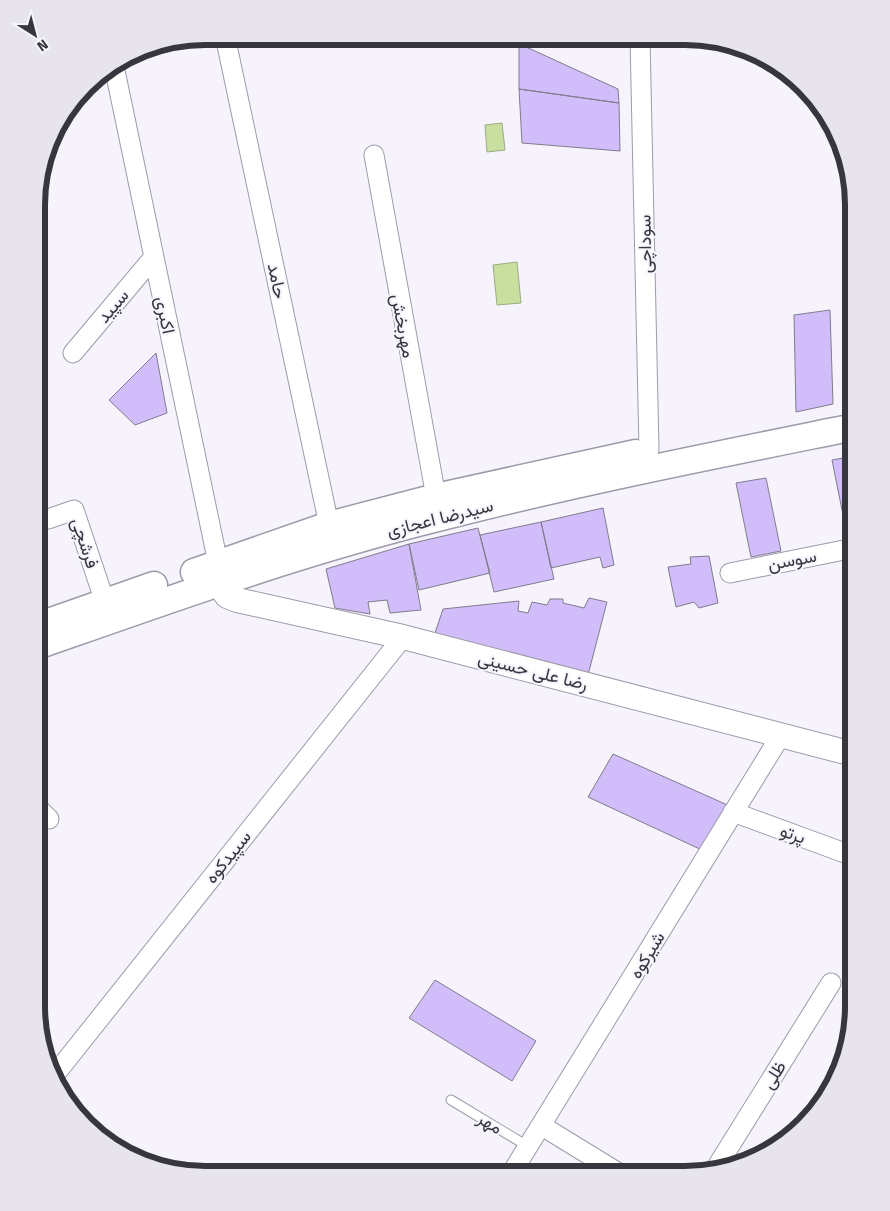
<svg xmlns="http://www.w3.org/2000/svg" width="890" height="1211" font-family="'Fira Sans',Vazirmatn,sans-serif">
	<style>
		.water { fill: #c8dfa0; stroke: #9cac82 }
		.building { fill: #d0bdfa; stroke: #807c8b }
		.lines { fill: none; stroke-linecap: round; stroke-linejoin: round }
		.service-casing { stroke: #9e9aaa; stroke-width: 11 }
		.minor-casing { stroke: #9e9aaa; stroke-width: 21 }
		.tertiary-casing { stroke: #9e9aaa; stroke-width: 26 }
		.secondary-casing { stroke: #9e9aaa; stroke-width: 29 }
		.service { stroke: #fff; stroke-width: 9 }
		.minor { stroke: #fff; stroke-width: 19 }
		.tertiary { stroke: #fff; stroke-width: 24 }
		.secondary { stroke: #fff; stroke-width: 26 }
		.labels { text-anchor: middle; stroke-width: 4; stroke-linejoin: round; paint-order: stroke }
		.street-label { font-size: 18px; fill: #37363c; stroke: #f6f3fd }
		.rim { fill: none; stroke: #37363c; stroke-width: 6 }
	</style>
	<rect width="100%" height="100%" fill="#f6f3fd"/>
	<path class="water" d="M 502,123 L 505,150 L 487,152 L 485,125 Z
		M 517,262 L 521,303 L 497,305 L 493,265 Z"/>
	<path class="building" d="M 524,46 L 618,89 L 619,103 L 519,89 L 519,47 Z
		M 519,89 L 619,103 L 620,151 L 522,143 Z
		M 830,310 L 833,404 L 796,412 L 794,315 Z
		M 156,353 L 167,413 L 135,425 L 109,400 Z
		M 854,456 L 854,539 L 848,540 L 832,460 Z
		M 766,478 L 781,551 L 751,557 L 736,483 Z
		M 603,508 L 614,565 L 603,568 L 600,557 L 551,568 L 541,522 Z
		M 541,522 L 554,579 L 494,592 L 480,535 Z
		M 478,528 L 490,573 L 419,590 L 409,544 Z
		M 409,544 L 421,610 L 390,613 L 387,600 L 368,602 L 370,614 L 335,608 L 326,569 Z
		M 709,556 L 718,603 L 699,608 L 694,602 L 676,607 L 668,567 L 691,564 L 690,557 Z
		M 589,598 L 607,602 L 588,675 L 434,636 L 443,609 L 519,601 L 518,611 L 528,613 L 532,602 L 547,605 L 550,599 L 563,599 L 563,603 L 584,608 Z
		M 613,754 L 732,807 L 704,851 L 588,797 Z
		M 435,980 L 536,1041 L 512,1081 L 409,1018 Z"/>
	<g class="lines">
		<defs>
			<path id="service" d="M 451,1100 L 529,1147"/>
			<path id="minor" d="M 225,36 L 329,525
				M 640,38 L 649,450
				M 114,66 L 218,563
				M 374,155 L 436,497
				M 73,353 L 153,258
				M 48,519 L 74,510 L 105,602
				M 730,573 L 854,548
				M 37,807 L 49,819
				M 733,812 L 853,856
				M 53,1077 L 403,637
				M 542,1126 L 622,1175
				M 716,1168 L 831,983
				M 511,1174 L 781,735"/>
			<path id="tertiary" d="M 217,582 L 227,596 L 237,600 L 403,637 L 853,754"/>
			<path id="secondary" d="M 194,572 L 329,525 L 436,497 L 636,453
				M 37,626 L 154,585
				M 37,646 C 171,599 304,551 442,517 C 578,482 716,455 854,427"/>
		</defs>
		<use href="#service" class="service-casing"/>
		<use href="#minor" class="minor-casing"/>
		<use href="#tertiary" class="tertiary-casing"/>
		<use href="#secondary" class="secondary-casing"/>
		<use href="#service" class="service"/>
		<use href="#minor" class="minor"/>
		<use href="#tertiary" class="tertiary"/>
		<use href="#secondary" class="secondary"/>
	</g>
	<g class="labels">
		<g class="street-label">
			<text transform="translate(645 244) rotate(-91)" y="6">سوداچی</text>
			<text transform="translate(277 281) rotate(78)" y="6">حامد</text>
			<text transform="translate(113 306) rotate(-50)" y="6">سپید</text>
			<text transform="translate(165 315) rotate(78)" y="6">اکبری</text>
			<text transform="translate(403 326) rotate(79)" y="6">مهربخش</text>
			<text transform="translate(440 518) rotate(-14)" y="6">سیدرضا اعجازی</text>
			<text transform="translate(85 543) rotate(72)" y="6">فرشچی</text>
			<text transform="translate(792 560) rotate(-11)" y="6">سوسن</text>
			<text transform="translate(533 671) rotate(14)" y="6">رضا علی حسینی</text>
			<text transform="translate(793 834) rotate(20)" y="6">پرتو</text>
			<text transform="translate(228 857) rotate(-51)" y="6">سپیدکوه</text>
			<text transform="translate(647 955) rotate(-59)" y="6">شیرکوه</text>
			<text transform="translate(774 1075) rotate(-58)" y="6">ظلی</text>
			<text transform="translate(490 1123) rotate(31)" y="6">مهر</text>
		</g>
	</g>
	<path d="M0 0H890V1211H0ZM205 45H685A160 160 0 0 1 845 205V1006A160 160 0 0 1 685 1166H205A160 160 0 0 1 45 1006V205A160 160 0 0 1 205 45Z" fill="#e7e4ee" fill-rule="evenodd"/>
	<path class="rim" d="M205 45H685A160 160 0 0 1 845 205V1006A160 160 0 0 1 685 1166H205A160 160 0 0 1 45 1006V205A160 160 0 0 1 205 45Z"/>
	<g transform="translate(35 35) rotate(144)" stroke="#f6f3fd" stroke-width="4" paint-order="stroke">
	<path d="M0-4L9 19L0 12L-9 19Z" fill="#37363c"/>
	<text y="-8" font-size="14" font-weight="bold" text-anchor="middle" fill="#37363c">N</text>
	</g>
</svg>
